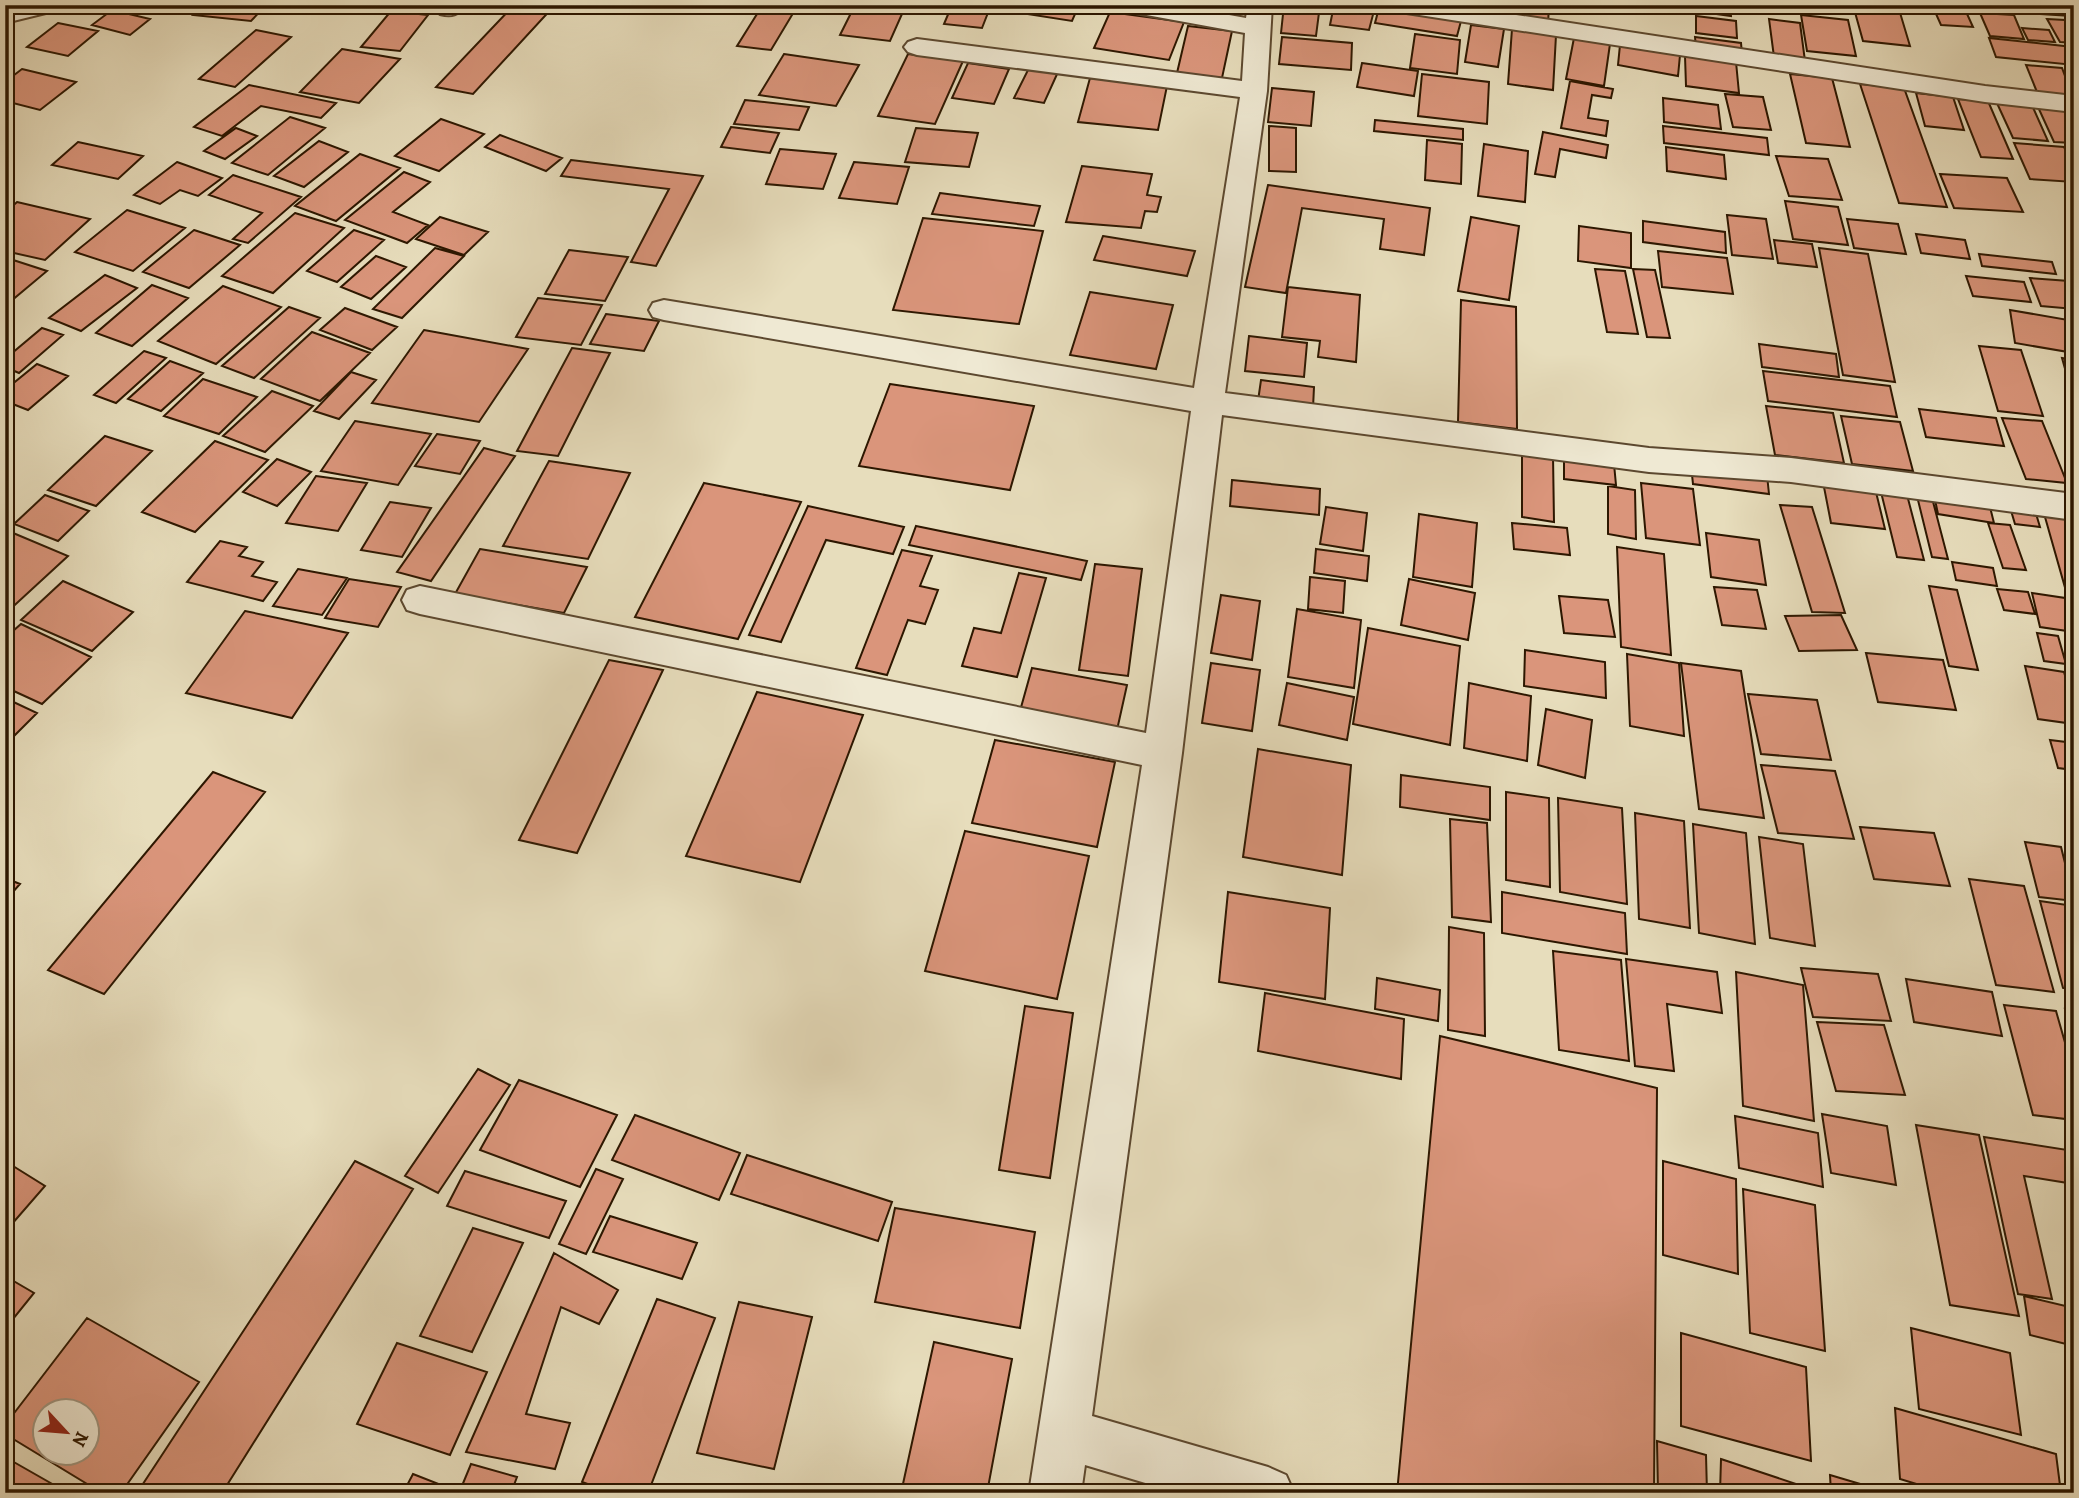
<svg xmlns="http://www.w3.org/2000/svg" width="2079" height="1498" font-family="Alegreya,serif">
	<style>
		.building { fill: #da957b; stroke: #2d1700; stroke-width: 2; fill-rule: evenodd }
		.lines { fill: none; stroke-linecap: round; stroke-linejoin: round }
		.minor-casing { stroke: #5c482f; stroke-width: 4 }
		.minor { fill: #efe9d3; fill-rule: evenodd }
	</style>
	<rect width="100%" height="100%" fill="#e7ddbc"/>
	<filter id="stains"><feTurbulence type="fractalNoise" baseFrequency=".00286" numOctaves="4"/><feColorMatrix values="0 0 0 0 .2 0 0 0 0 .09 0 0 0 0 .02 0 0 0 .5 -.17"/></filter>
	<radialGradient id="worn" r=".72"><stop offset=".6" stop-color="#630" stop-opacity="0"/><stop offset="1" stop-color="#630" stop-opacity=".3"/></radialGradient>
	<path class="building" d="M 202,5 L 266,5 L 251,21 L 193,15 Z
		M 375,5 L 425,5 L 418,13 Z
		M 514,5 L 555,5 L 473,94 L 436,87 Z
		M 739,5 L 798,5 L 771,50 L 737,46 L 757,14 L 736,11 Z
		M 855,5 L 906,5 L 890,41 L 840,35 Z
		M 952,5 L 991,5 L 982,28 L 944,24 Z
		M 1025,5 L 1079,5 L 1072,21 L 1021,13 Z
		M 1191,5 L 1235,5 L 1233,14 L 1191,9 Z
		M 1284,5 L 1320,5 L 1316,36 L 1281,33 Z
		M 1334,5 L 1375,7 L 1369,30 L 1330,25 Z
		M 1497,5 L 1549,5 L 1548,24 L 1496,17 Z
		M 1694,5 L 1730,5 L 1731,16 L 1694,11 Z
		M 1853,5 L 1898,6 L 1910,46 L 1863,41 Z
		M 1932,5 L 1963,5 L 1973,27 L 1941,25 Z
		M 1988,5 L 2018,5 L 2022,12 L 1991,10 Z
		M 2023,5 L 2065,5 L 2070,16 L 2026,13 Z
		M 1379,8 L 1461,21 L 1457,36 L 1375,23 Z
		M 112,10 L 150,19 L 130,35 L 92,25 Z
		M 391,11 L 428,15 L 400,51 L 361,47 Z
		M 1110,12 L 1184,22 L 1169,60 L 1094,48 Z
		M 1980,13 L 2014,15 L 2024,39 L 1990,36 Z
		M 1801,15 L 1848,20 L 1856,56 L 1807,51 Z
		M 1696,16 L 1736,21 L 1737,38 L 1696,33 Z
		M 1769,19 L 1800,23 L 1805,61 L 1774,57 Z
		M 2047,19 L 2065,20 L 2074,34 L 2074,43 L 2060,42 Z
		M 58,23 L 98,31 L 68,56 L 27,47 Z
		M 1471,25 L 1504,29 L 1498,67 L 1465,62 Z
		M 1188,26 L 1232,31 L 1222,78 L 1177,73 Z
		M 2022,28 L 2049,30 L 2055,42 L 2028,40 Z
		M 1512,29 L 1556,35 L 1553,90 L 1508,84 Z
		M 256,30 L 291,37 L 235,87 L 199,79 Z
		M 1415,34 L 1460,40 L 1457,74 L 1410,68 Z
		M 1282,37 L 1352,43 L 1351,70 L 1279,64 Z
		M 1695,37 L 1741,43 L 1742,54 L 1696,48 Z
		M 1574,38 L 1610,44 L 1604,86 L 1566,79 Z
		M 1989,38 L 2073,47 L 2074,65 L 1996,57 Z
		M 1620,45 L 1680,55 L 1678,76 L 1618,65 Z
		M 342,49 L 400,59 L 359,103 L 300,92 Z
		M 784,54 L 859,65 L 836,106 L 759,95 Z
		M 908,54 L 963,61 L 935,124 L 878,116 Z
		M 1685,56 L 1736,62 L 1739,93 L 1686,86 Z
		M 968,63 L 1009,69 L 994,104 L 952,98 Z
		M 1362,63 L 1418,71 L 1414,96 L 1357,87 Z
		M 2026,65 L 2062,68 L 2074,100 L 2039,97 Z
		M 1029,68 L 1058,72 L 1044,103 L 1014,98 Z
		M 22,69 L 76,82 L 40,110 L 5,101 L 5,82 Z
		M 1422,74 L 1489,82 L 1487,124 L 1418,116 Z
		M 1790,74 L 1832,78 L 1850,147 L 1806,143 Z
		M 1090,78 L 1167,86 L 1158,130 L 1078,122 Z
		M 1570,81 L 1613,89 L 1611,98 L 1592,95 L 1588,118 L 1608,121 L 1606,136 L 1561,128 Z
		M 1860,84 L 1904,88 L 1947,207 L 1899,203 Z
		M 249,85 L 336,103 L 321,118 L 261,106 L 222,136 L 194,127 Z
		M 1272,88 L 1314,92 L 1311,126 L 1268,122 Z
		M 1916,93 L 1953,97 L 1964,130 L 1925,126 Z
		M 1725,94 L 1763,97 L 1771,130 L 1733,127 Z
		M 1663,98 L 1718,105 L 1721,129 L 1664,122 Z
		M 1958,99 L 1988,101 L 2013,159 L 1981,157 Z
		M 745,100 L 809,107 L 799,130 L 734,124 Z
		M 1996,101 L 2031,103 L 2048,141 L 2013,138 Z
		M 2038,107 L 2074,109 L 2074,143 L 2054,142 Z
		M 290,117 L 325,128 L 268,175 L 232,163 Z
		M 441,119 L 484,134 L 439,171 L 395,156 Z
		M 1375,120 L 1463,129 L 1463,140 L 1374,131 Z
		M 1269,126 L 1296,128 L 1296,172 L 1269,171 Z
		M 1663,126 L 1767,138 L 1769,155 L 1664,143 Z
		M 731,127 L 779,133 L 770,153 L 721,147 Z
		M 236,128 L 257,136 L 225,159 L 204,151 Z
		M 916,128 L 978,133 L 969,167 L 905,162 Z
		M 1543,132 L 1608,145 L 1606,158 L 1560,149 L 1555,177 L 1535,174 Z
		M 500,135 L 562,158 L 546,171 L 485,147 Z
		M 1427,140 L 1462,144 L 1461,184 L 1425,180 Z
		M 319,141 L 348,152 L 304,187 L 274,176 Z
		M 78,142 L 143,156 L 118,179 L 52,165 Z
		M 2014,143 L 2064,147 L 2074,167 L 2074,182 L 2030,179 Z
		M 1484,144 L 1528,151 L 1525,202 L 1478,196 Z
		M 1666,147 L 1724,155 L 1726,179 L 1667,171 Z
		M 780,149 L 836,154 L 823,189 L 766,184 Z
		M 360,154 L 400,168 L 336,221 L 295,206 Z
		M 1776,156 L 1828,159 L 1842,200 L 1789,196 Z
		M 571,160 L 703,176 L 656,266 L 631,262 L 669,189 L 561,176 Z
		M 177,162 L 222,178 L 198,196 L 180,190 L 160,204 L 134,195 Z
		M 854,162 L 909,167 L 897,204 L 839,198 Z
		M 1082,166 L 1152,174 L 1147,195 L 1161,197 L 1157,212 L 1145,211 L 1141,228 L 1066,222 Z
		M 404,172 L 430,182 L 393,212 L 428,225 L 407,243 L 345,220 Z
		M 1940,174 L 2007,178 L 2023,212 L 1954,208 Z
		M 233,175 L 301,197 L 248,243 L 233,239 L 262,213 L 209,195 Z
		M 1268,185 L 1430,208 L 1424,255 L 1380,249 L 1384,219 L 1302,208 L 1286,293 L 1245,287 Z
		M 940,193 L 1040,206 L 1034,226 L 932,214 Z
		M 1785,201 L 1838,207 L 1848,245 L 1793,239 Z
		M 17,202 L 90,219 L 45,260 L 5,251 L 5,213 Z
		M 127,210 L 185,228 L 133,271 L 75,252 Z
		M 295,213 L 344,228 L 273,293 L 222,276 Z
		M 1727,215 L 1766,219 L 1773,259 L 1732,255 Z
		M 440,217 L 488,232 L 464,255 L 416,239 Z
		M 1471,217 L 1519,226 L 1509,300 L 1458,291 Z
		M 923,218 L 1043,231 L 1019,324 L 893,310 Z
		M 1847,219 L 1898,224 L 1906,254 L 1854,248 Z
		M 1643,221 L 1725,232 L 1726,253 L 1643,242 Z
		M 1579,226 L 1631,233 L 1631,268 L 1578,261 Z
		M 194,230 L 240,245 L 189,288 L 143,272 Z
		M 354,230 L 384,240 L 337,282 L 307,271 Z
		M 1916,234 L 1965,240 L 1970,259 L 1921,253 Z
		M 1103,236 L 1195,251 L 1187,276 L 1094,260 Z
		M 1774,240 L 1812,244 L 1817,267 L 1778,263 Z
		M 435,248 L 464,256 L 402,318 L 373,309 Z
		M 1819,248 L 1868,254 L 1895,382 L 1843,375 Z
		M 569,250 L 628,257 L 605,301 L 545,294 Z
		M 1658,251 L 1727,258 L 1733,294 L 1662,287 Z
		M 1979,254 L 2052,262 L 2056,274 L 1982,266 Z
		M 376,256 L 406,267 L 371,299 L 341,287 Z
		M 7,258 L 47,271 L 5,306 L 5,259 Z
		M 1595,269 L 1625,271 L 1638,334 L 1607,332 Z
		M 1633,269 L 1655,270 L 1670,338 L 1647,337 Z
		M 105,275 L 137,288 L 81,331 L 49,318 Z
		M 1966,276 L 2024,282 L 2031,302 L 1973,296 Z
		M 2030,278 L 2069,281 L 2074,292 L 2074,309 L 2041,306 Z
		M 152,285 L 188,298 L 132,346 L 96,333 Z
		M 223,286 L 281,307 L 216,364 L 158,341 Z
		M 1288,287 L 1360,295 L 1356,362 L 1318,357 L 1320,341 L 1282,337 Z
		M 1090,292 L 1173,305 L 1156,369 L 1070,355 Z
		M 538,298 L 602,305 L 581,345 L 516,337 Z
		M 1461,300 L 1516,307 L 1517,429 L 1458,422 Z
		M 289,307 L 320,318 L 254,378 L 222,366 Z
		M 345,308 L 397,327 L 372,350 L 320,330 Z
		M 2010,310 L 2074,321 L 2074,353 L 2015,343 Z
		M 606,314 L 659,321 L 644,351 L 590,344 Z
		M 42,328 L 63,335 L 19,373 L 5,367 L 5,359 Z
		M 424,330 L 528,349 L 479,422 L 372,403 Z
		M 312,332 L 370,353 L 320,401 L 261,379 Z
		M 1249,336 L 1307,343 L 1304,377 L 1245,371 Z
		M 1759,344 L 1836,354 L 1839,377 L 1762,367 Z
		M 1979,346 L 2021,350 L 2043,416 L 1998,411 Z
		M 572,348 L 610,353 L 558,456 L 517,451 Z
		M 144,351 L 166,358 L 116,403 L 94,395 Z
		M 2062,358 L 2074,360 L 2074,384 L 2069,383 Z
		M 170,361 L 203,373 L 161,411 L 128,399 Z
		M 37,364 L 68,376 L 28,410 L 5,401 L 5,390 Z
		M 1763,371 L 1890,386 L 1897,417 L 1768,401 Z
		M 351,372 L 376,380 L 339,419 L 314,411 Z
		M 203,379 L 257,397 L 219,434 L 164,416 Z
		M 1261,380 L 1314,387 L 1313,408 L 1258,401 Z
		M 890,384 L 1034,406 L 1010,490 L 859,466 Z
		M 272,391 L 313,406 L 265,452 L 223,436 Z
		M 1766,406 L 1833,413 L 1844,463 L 1775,455 Z
		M 1919,409 L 1996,418 L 2004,446 L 1926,437 Z
		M 1841,416 L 1900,422 L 1913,471 L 1852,464 Z
		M 2002,418 L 2042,421 L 2067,483 L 2026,479 Z
		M 355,421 L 431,434 L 398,485 L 321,471 Z
		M 437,434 L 480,441 L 460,474 L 415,466 Z
		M 105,436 L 152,451 L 96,506 L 48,490 Z
		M 215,441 L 268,460 L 195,532 L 142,512 Z
		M 484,448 L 515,456 L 431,581 L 397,572 Z
		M 1522,450 L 1553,455 L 1554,522 L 1522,517 Z
		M 1564,457 L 1614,464 L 1616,485 L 1564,479 Z
		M 277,459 L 311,472 L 277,506 L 243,492 Z
		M 549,461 L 630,473 L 588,559 L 503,546 Z
		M 1691,465 L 1767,475 L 1769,494 L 1693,484 Z
		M 316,476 L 367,483 L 338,531 L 286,523 Z
		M 1232,480 L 1320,489 L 1319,515 L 1230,506 Z
		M 1823,482 L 1875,488 L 1885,529 L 1831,523 Z
		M 704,483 L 801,502 L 738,639 L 635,617 Z
		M 1641,483 L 1693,489 L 1700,545 L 1646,538 Z
		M 1608,486 L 1635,490 L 1636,539 L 1608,534 Z
		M 1880,488 L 1906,491 L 1924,560 L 1897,557 Z
		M 1916,492 L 1931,494 L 1948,559 L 1932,557 Z
		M 45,495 L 89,511 L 58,541 L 14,524 Z
		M 1934,495 L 1989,503 L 1994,523 L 1938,514 Z
		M 390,502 L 431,508 L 402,557 L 361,550 Z
		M 2009,504 L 2034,507 L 2040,527 L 2015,524 Z
		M 1780,505 L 1812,507 L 1845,613 L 1812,612 Z
		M 808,506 L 904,527 L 893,554 L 826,540 L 781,642 L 749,635 Z
		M 1326,507 L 1367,513 L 1363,551 L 1320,544 Z
		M 2043,510 L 2074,514 L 2074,599 L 2068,598 Z
		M 1419,514 L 1477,523 L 1472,587 L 1413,577 Z
		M 1512,523 L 1567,528 L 1570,555 L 1514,549 Z
		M 1988,523 L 2010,525 L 2026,570 L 2003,568 Z
		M 916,526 L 1087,561 L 1081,580 L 909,545 Z
		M 6,530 L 68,556 L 5,614 L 5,531 Z
		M 1706,533 L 1759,540 L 1766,585 L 1711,577 Z
		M 220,541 L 247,547 L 239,556 L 263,562 L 252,576 L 277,582 L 263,601 L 187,582 Z
		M 1617,547 L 1664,554 L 1671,655 L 1621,647 Z
		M 480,549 L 587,567 L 564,613 L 455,594 Z
		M 1316,549 L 1369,556 L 1367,581 L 1314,573 Z
		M 902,550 L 932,556 L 920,586 L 938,590 L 925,624 L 908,620 L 887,675 L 856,668 Z
		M 1952,562 L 1993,568 L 1997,586 L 1956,580 Z
		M 1095,564 L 1142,569 L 1128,676 L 1079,670 Z
		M 298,569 L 347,578 L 322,615 L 273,606 Z
		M 1019,573 L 1046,578 L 1017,677 L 962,666 L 974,628 L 1001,633 Z
		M 1310,577 L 1345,581 L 1343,613 L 1308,609 Z
		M 349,579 L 401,587 L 378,627 L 325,618 Z
		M 1409,579 L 1475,593 L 1468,640 L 1401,625 Z
		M 63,581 L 133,612 L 92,651 L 21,620 Z
		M 1929,586 L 1957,590 L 1978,670 L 1949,666 Z
		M 1714,587 L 1757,590 L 1766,629 L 1722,625 Z
		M 1997,589 L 2028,592 L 2035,614 L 2004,610 Z
		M 2032,593 L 2065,598 L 2074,632 L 2040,627 Z
		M 1221,595 L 1260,601 L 1252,660 L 1211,653 Z
		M 1559,596 L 1608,600 L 1615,637 L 1564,633 Z
		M 1297,609 L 1361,620 L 1354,688 L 1288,677 Z
		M 245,611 L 348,633 L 292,718 L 186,693 Z
		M 1841,615 L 1857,650 L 1799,651 L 1785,616 Z
		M 21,624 L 91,657 L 42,704 L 5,687 L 5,638 Z
		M 1368,628 L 1460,646 L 1450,745 L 1353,724 Z
		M 2037,633 L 2058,636 L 2066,664 L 2044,661 Z
		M 1525,650 L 1605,662 L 1606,698 L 1524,686 Z
		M 1866,653 L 1943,660 L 1956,710 L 1878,702 Z
		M 1627,654 L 1679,663 L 1684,736 L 1630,726 Z
		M 609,660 L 663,670 L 577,853 L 519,840 Z
		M 1211,663 L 1260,670 L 1252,731 L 1202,723 Z
		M 1681,663 L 1741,671 L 1764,818 L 1699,809 Z
		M 2025,666 L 2064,672 L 2074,707 L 2074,724 L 2038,719 Z
		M 1032,668 L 1127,685 L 1117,730 L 1020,711 Z
		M 1287,683 L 1354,697 L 1347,740 L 1279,725 Z
		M 1469,683 L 1531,696 L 1527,761 L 1464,748 Z
		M 757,692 L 863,715 L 800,882 L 686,856 Z
		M 1748,694 L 1817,700 L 1831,760 L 1761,754 Z
		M 5,698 L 37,713 L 5,745 Z
		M 1546,709 L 1592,720 L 1585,778 L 1538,765 Z
		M 995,740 L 1115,762 L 1097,847 L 972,823 Z
		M 2050,740 L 2074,743 L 2074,770 L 2058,768 Z
		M 1258,749 L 1351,765 L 1342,875 L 1243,857 Z
		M 1761,765 L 1835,771 L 1854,839 L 1778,833 Z
		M 213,772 L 265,792 L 104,994 L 48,970 Z
		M 1401,775 L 1490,787 L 1490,820 L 1400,807 Z
		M 1506,792 L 1549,798 L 1550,887 L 1506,880 Z
		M 1558,798 L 1622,808 L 1627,904 L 1560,892 Z
		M 1635,813 L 1684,821 L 1690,928 L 1639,919 Z
		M 1450,819 L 1487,823 L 1491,922 L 1452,917 Z
		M 1693,824 L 1746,833 L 1755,944 L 1699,933 Z
		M 1860,827 L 1934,833 L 1950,886 L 1874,879 Z
		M 965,831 L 1089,856 L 1057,999 L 925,971 Z
		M 1759,837 L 1803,844 L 1815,946 L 1770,938 Z
		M 2025,842 L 2061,847 L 2068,875 L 2074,875 L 2074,901 L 2039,897 Z
		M 5,878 L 20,884 L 5,901 Z
		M 1969,879 L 2024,886 L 2054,992 L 1996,985 Z
		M 1228,892 L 1330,908 L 1325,999 L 1219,982 Z
		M 1502,892 L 1625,913 L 1627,954 L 1502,933 Z
		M 2040,901 L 2074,906 L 2074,990 L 2063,988 Z
		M 1449,927 L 1484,933 L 1485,1036 L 1448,1030 Z
		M 1553,951 L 1621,960 L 1629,1061 L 1559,1050 Z
		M 1626,959 L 1717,972 L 1722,1013 L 1667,1004 L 1674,1071 L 1635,1066 Z
		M 1801,968 L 1878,974 L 1891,1021 L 1813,1017 Z
		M 1736,972 L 1803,985 L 1814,1121 L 1743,1106 Z
		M 1377,978 L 1440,990 L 1438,1021 L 1375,1009 Z
		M 1906,979 L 1992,992 L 2002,1036 L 1914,1022 Z
		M 1265,993 L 1404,1019 L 1401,1079 L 1258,1051 Z
		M 2004,1005 L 2056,1011 L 2074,1074 L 2074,1120 L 2033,1115 Z
		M 1025,1006 L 1073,1013 L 1050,1178 L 999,1170 Z
		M 2065,1009 L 2074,1010 L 2074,1042 Z
		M 1817,1022 L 1884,1025 L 1905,1095 L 1836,1091 Z
		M 1440,1036 L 1657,1088 L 1654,1493 L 1397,1493 Z
		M 478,1069 L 510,1085 L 438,1193 L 405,1176 Z
		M 519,1080 L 617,1115 L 580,1187 L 480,1150 Z
		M 1822,1114 L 1887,1126 L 1896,1185 L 1831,1173 Z
		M 635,1115 L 740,1153 L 719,1200 L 612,1160 Z
		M 1735,1116 L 1818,1133 L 1823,1187 L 1739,1168 Z
		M 1916,1125 L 1979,1135 L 2019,1316 L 1950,1305 Z
		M 1984,1137 L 2074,1151 L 2074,1184 L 2024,1176 L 2052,1299 L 2018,1294 Z
		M 747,1155 L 892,1202 L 878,1241 L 731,1194 Z
		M 5,1161 L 45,1186 L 5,1232 Z
		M 355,1161 L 413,1189 L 222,1493 L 137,1493 Z
		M 1663,1161 L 1736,1179 L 1738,1274 L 1663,1255 Z
		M 596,1169 L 623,1179 L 586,1254 L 559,1244 Z
		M 465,1171 L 566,1201 L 549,1238 L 447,1206 Z
		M 1743,1189 L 1815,1205 L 1825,1351 L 1750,1333 Z
		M 895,1208 L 1035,1232 L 1020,1328 L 875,1302 Z
		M 610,1216 L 697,1243 L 682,1279 L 593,1252 Z
		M 473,1228 L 523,1243 L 472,1352 L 420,1336 Z
		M 554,1253 L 618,1290 L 599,1324 L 561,1307 L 526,1414 L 570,1423 L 555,1469 L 466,1452 Z
		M 5,1276 L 34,1293 L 5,1329 Z
		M 2024,1296 L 2074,1308 L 2074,1346 L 2030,1335 Z
		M 657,1299 L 715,1318 L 648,1493 L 613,1493 L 582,1482 Z
		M 739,1302 L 812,1317 L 774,1469 L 697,1453 Z
		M 87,1318 L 199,1382 L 121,1493 L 102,1493 L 5,1434 L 5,1425 ZM 46,1410 L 88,1410 L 88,1452 L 46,1452 Z
		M 1911,1328 L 2010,1353 L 2021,1435 L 1919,1409 Z
		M 1681,1333 L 1806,1367 L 1811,1461 L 1681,1426 Z
		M 934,1342 L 1012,1359 L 987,1493 L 901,1493 Z
		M 397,1343 L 487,1372 L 450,1455 L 357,1424 Z
		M 1895,1408 L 2056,1454 L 2061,1493 L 1946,1493 L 1900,1479 Z
		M 1657,1441 L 1706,1455 L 1707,1493 L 1658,1493 Z
		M 5,1457 L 68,1493 L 5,1493 Z
		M 1721,1459 L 1808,1488 L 1808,1493 L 1720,1493 Z
		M 471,1464 L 517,1477 L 511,1493 L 459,1493 Z
		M 413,1474 L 454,1490 L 453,1493 L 403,1493 Z
		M 1830,1475 L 1884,1491 L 1884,1493 L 1831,1493 Z"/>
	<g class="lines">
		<defs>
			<path id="minor" d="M 18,5 L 61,5 L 58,10 L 5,23 L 5,8 Z
				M 439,5 L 465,5 C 458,15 452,17 440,14 L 437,9 Z
				M 1118,5 L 1173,5 L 1246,18 L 1248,5 L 1272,5 L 1267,91 L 1225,393 L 1649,448 L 1791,458 L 2074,494 L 2074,520 L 1791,482 L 1649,472 L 1222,415 L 1182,753 L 1092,1416 L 1268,1467 L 1286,1475 L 1294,1493 L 1179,1493 L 1085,1465 L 1081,1493 L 1029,1493 L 1142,765 L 420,614 L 407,610 L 402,600 L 407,590 L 420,586 L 1146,733 L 1191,411 L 664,320 L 653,317 L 649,310 L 653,303 L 664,300 L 1194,388 L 1240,97 L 917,55 L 908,52 L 904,47 L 908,42 L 917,39 L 1242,81 L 1245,33 L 1130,12 L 1121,10 Z
				M 1388,5 L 1451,5 L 1985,86 L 2074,96 L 2074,112 L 1985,102 L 1400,12 L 1391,10 Z"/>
		</defs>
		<use href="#minor" class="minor-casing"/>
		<use href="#minor" class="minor"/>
	</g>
	<rect width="2079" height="1498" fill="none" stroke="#e7ddbc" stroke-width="28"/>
	<rect x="7" y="7" width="2065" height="1484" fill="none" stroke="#2d1700" stroke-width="3.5"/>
	<rect x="14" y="14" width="2051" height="1470" fill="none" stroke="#2d1700" stroke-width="2"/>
	<g transform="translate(66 1432) rotate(116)"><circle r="33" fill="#efe9d3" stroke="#a1957f" stroke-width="2"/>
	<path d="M0-5L12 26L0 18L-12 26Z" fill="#8f2418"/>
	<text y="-10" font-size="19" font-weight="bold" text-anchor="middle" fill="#2d1700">N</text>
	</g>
	<rect width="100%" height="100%" filter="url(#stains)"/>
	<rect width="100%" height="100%" fill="url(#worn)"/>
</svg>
